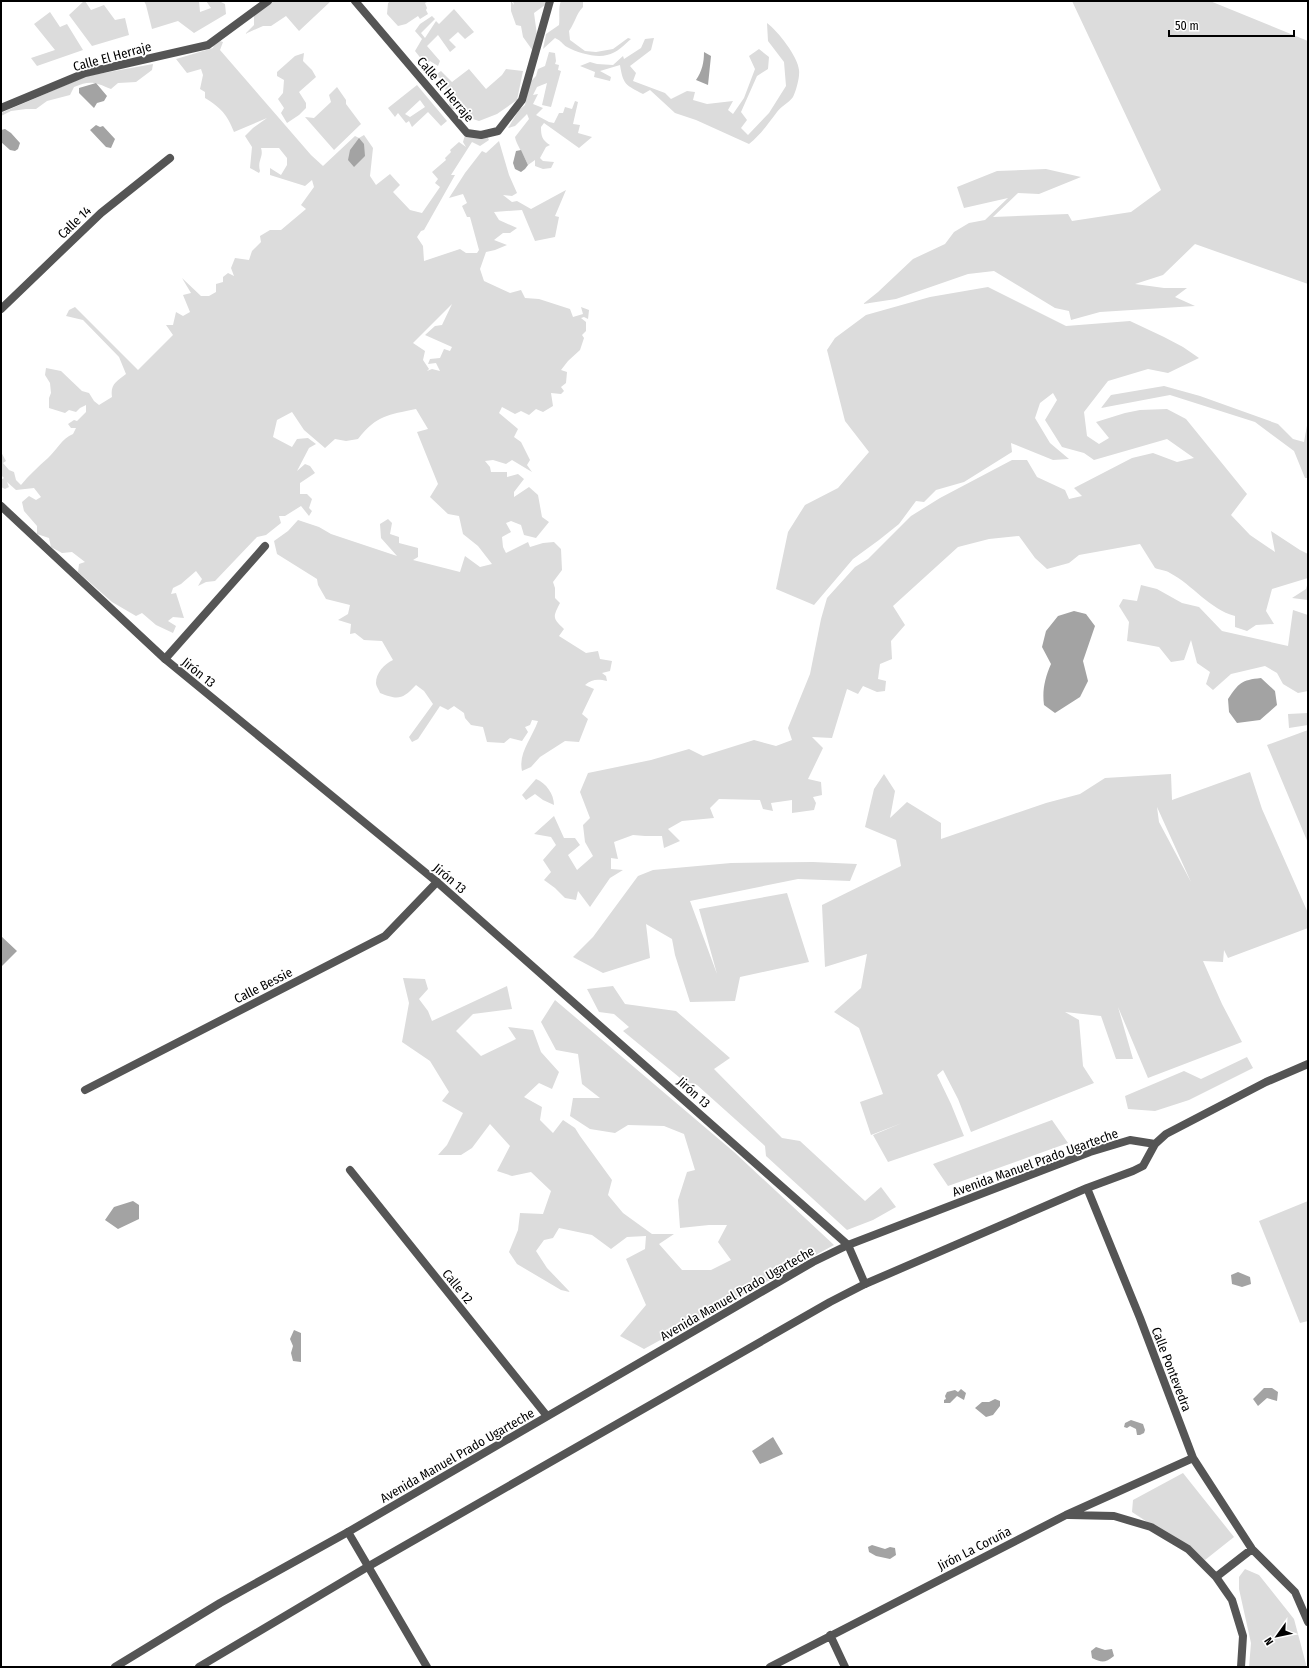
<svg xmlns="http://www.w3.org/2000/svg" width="1309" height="1668" font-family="'Fira Sans Condensed',sans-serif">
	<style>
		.green { fill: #dcdcdc; fill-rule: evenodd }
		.water { fill: #a3a3a3 }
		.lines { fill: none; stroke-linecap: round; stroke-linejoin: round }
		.minor { stroke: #555; stroke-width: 8 }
		.tertiary { stroke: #555; stroke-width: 8 }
		.labels { text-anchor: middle; stroke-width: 3.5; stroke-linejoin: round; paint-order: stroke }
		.street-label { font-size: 13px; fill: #000; stroke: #fff }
	</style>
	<rect width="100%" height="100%" fill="#fff"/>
	<path class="green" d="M 84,1 L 85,1 L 91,10 L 104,5 L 115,20 L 125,18 L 129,35 L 92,46 L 69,15 Z
		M 144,1 L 199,1 L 200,12 L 211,8 L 206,1 L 219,1 L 225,4 L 226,14 L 194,33 L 178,21 L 152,29 L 146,5 Z
		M 273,1 L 331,1 L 299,31 L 286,16 L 271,26 L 263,26 L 245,34 L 254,25 L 254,15 Z
		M 391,1 L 429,1 L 425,3 L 427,8 L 426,10 L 428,14 L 420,19 L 418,16 L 406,24 L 398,26 L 387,14 L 388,3 Z
		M 511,1 L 514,5 L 513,1 L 546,1 L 545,5 L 534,13 L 537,35 L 533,51 L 523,37 L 521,26 L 516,25 L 511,11 Z
		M 561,1 L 583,1 L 583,7 C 576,14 575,23 569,31 L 570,40 L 585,51 L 596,52 L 613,49 L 628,38 L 631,39 C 624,45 617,53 607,55 C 596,58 578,53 567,47 C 562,44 562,41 555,38 L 543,49 L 546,34 L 559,25 C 560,18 558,7 561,1 Z
		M 1072,1 L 1210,1 L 1308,41 L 1308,284 L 1195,244 L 1163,275 L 1135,284 L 1164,288 L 1187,288 L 1175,297 L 1195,306 L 1100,312 L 1071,320 L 1069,311 L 1055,308 L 994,271 L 968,274 L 896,299 L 863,304 L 878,292 L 913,259 L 945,244 L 954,232 L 969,223 L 985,220 L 1008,198 L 964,208 L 957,187 L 997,171 L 1046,169 L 1081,177 L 1039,194 L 1018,193 L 993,217 L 1068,214 L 1072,221 L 1131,212 L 1161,190 Z
		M 454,9 L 474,32 L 465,39 L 458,32 L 449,40 L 456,47 L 450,52 L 438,35 L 427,46 L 440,61 L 438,66 L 430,61 L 426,65 L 415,51 L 422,39 L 415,31 L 420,24 L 432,16 L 435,19 L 421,33 L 425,38 L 436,21 L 439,24 Z
		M 50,12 L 60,27 L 67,24 L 83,50 L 37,66 L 31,58 L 55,50 L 34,24 Z
		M 767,23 C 778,31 798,57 799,70 C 800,77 796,91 793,97 C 789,103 781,106 777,112 C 767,125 762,133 749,144 L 696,120 L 675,113 L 650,90 L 643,94 C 626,85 623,85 620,65 L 600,71 L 611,77 L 610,81 L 594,77 L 595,72 L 580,66 L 590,62 L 597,64 L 613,65 L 623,56 L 624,59 L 641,48 L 645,39 L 654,38 L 651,50 L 630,66 L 636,73 L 633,81 L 665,93 L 671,99 L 687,91 L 695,92 L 693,100 L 707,104 L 733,101 L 728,110 L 733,114 L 744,98 L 755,69 L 749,56 L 759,49 L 769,57 L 768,69 L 757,76 L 741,112 L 747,120 L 741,128 L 748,135 L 769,113 L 786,86 L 784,62 L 768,41 Z
		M 220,41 L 223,42 L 220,50 L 311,155 L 323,166 L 355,136 L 359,138 L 364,135 L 373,148 L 370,176 L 376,185 L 390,174 L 400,185 L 393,192 L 410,210 L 422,213 L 440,187 L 435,183 L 438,179 L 432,172 L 446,160 L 445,158 L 451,152 L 450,150 L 459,142 L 466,147 L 463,142 L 465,135 L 487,136 L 489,140 L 480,146 L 472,142 L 451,175 L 455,175 L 424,230 L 421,231 L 417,237 L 423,246 L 424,261 L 460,249 L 466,253 L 477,253 L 479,250 L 470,217 L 467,217 L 462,206 L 467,203 L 463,194 L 449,198 L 465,173 L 482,151 L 486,153 L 499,141 L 509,175 L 517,193 L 512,196 L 503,195 L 512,202 L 517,201 L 531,209 L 566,190 L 555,216 L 559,217 L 555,237 L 535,241 L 522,210 L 494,212 L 499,220 L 517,228 L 510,233 L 503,233 L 494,240 L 507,245 L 495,250 L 486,252 L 480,269 L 484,281 L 510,293 L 521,290 L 525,298 L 539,299 L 570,309 L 573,317 L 583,314 L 581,307 L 589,310 L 588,319 L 584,317 L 581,318 L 586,322 L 586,331 L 582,335 L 584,338 L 580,350 L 568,361 L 561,370 L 567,372 L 566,383 L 561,387 L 564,391 L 561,394 L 551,393 L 553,406 L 543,412 L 536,409 L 529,415 L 521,411 L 515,414 L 502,407 L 499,413 L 518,429 L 514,437 L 521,442 L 530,460 L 527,465 L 532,472 L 512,460 L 506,464 L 493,460 L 485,461 L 490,467 L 491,472 L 507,472 L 507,477 L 518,474 L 524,479 L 514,492 L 514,497 L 529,487 L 538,495 L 542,517 L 549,522 L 536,538 L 524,535 L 521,525 L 511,521 L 506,523 L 511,532 L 502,537 L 503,547 L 506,553 L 528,542 L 530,547 L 543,543 L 554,542 L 561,549 L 562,570 L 553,582 L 555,588 L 555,598 L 560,603 C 553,617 552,618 564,629 L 559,636 L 586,653 L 598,651 L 600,659 L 612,661 L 610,671 L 602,673 L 606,676 L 607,681 C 598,679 592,679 585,685 L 594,689 L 582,714 L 588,719 L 579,742 L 565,741 L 540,757 L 531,767 L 522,771 C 518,753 532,738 538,721 L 532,720 L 530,725 L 525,727 L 528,732 L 522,741 L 510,738 L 504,743 L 487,742 L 483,727 L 471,725 L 465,718 L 464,713 L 454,706 L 448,710 L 440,706 L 418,739 L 412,742 L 409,737 L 433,704 L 424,691 L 416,685 C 402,700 398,700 380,693 C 379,690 376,686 376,683 C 376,673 384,664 393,660 L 382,641 L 364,640 L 355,633 L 350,634 L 351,624 L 338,620 L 348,614 L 350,605 L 326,599 L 318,585 L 317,579 L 277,554 L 274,541 L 288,531 L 298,520 L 319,527 L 331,534 L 397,556 L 381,538 L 380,524 L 388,519 L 392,523 L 390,534 L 399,537 L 399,543 L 418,548 L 418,557 L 413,560 L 460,572 L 465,556 L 480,567 L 492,564 L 478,546 L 463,534 L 459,516 L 448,514 L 430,497 L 438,484 L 417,432 L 428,429 L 416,409 C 388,415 377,415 358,439 L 346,441 L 335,439 L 325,448 L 304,430 L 292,412 L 277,420 L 273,437 L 292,447 L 297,439 L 308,438 L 316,444 L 309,448 L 297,471 L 305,464 L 310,466 L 315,473 L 300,483 L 300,494 L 307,494 L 312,499 L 309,508 L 312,511 L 309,516 L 301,506 L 285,516 L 279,516 L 281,523 L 266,535 L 257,537 L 215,581 L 206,582 L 198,586 L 202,579 L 196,571 L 181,584 L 173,588 L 171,594 L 176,593 L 184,618 L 173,617 L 168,621 L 176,626 L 173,633 L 156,625 L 142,613 L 136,616 L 112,602 L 78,572 L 79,564 L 85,562 L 72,552 L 62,553 L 51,547 L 49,538 L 37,534 L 37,526 L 24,511 L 22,502 L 29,496 L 36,500 L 41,497 L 34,488 L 16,490 L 7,482 L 9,487 L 5,489 L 1,487 L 1,480 L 4,478 L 1,475 L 1,452 L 6,461 L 3,463 L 9,470 L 14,472 L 16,480 L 21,485 C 29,475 38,467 48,458 C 56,451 62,438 73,434 L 76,428 L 71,428 L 68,424 L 74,420 L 77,421 L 86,412 L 86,405 L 80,408 L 76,412 L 69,410 L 65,413 L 49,408 L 49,398 L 51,393 L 50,383 L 45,375 L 46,368 L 61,371 L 82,391 L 89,393 L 94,401 L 99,405 L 112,397 C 110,384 117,381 126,374 L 119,357 L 83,320 L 66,316 L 69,310 L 75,307 L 138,370 L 173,335 L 166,325 L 173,325 L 176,312 L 183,316 L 190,312 L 183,295 L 191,293 L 182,278 L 201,296 L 209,296 L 216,292 L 216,284 L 223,282 L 223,277 L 228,273 L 234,276 L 231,268 L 235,258 L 249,260 L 252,251 L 261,242 L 260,236 L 270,230 L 281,230 L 306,209 L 301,205 L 314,187 L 312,180 L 305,186 L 270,175 L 270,168 L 281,175 L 287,165 L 287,158 L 279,148 L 261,148 C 264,157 257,160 260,171 L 259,173 L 250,168 L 252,147 L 245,136 L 253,128 L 267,118 L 234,132 C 227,114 221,108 205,98 L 205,92 L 200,89 L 203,75 L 201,69 L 187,73 L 176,59 L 213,48 L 214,44 ZM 452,304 L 442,325 L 435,326 L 425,335 L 452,347 L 450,351 L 444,349 L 440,358 L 430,359 L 428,364 L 436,363 L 440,371 L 432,369 L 427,371 L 429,369 L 423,360 L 425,351 L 413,343 Z
		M 549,52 L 555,53 L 556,61 L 555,64 L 559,65 L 558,70 L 561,71 L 551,107 L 542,105 L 547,83 L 537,87 L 533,95 L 538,94 L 533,104 L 543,108 L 536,115 L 549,122 L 554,123 L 559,113 L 563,113 L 565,107 L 572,109 L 575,101 L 578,102 L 573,124 L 580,125 L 578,133 L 592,137 L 579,148 L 544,123 L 541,127 C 541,136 542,140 550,145 L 546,147 L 540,158 L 543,161 L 554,162 L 551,168 L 543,169 L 535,166 L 535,160 L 528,165 C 525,157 516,144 515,137 L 529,119 L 527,114 L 515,126 L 508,128 L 519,110 L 525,105 L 530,82 L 536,76 L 538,69 L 545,66 Z
		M 304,53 L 303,61 L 312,70 L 316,77 L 299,92 L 306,103 L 306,108 L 299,115 L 287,123 L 281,113 L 284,108 L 278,99 L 283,93 L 284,80 L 277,76 L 277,72 L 295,56 Z
		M 153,64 L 152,70 L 136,82 L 118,83 L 111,89 C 95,82 90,80 74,87 L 70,95 L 47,101 L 36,109 L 26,109 L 11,111 L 1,116 L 1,113 L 87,76 Z
		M 469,69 L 486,89 L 502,75 L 506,69 L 523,71 L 517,100 L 497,114 L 479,121 L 470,118 L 464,111 L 451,109 L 447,99 L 444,81 L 435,75 L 441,71 L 452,82 Z
		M 417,85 L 447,121 L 441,126 L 428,112 L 412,127 L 409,121 L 406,123 L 398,113 L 395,117 L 388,108 ZM 420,100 L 425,107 L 410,117 L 405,114 Z
		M 337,87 L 346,100 L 346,104 L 361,124 L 334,150 L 305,117 L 314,118 L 331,102 L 329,95 Z
		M 988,287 L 1066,326 L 1130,321 L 1164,337 L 1183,347 L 1199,358 L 1168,373 L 1148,369 L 1108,381 L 1084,412 L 1087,436 L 1099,444 L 1109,438 L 1096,422 L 1125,413 L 1140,410 L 1167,409 L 1186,419 L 1247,494 L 1231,515 L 1250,535 L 1275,552 L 1271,531 L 1300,550 L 1308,554 L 1308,578 L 1272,589 L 1266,611 L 1274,624 L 1256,625 L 1247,631 L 1235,627 L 1235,616 C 1209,609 1193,585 1170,573 C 1166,570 1160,570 1155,568 L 1140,544 L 1079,555 L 1069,563 L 1047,569 L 1035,558 L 1019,536 L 989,539 L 958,547 L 893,606 L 905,625 L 891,641 L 892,659 L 880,664 L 878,679 L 886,681 L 885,691 L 877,692 L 863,686 L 858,694 L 847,689 L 832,738 L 812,737 L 823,748 L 808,779 L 821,782 L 822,795 L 813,797 L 816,803 L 814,810 L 792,813 L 792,800 L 771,803 L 773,811 L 763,809 L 760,800 L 719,799 L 710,808 L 714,818 L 682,821 L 668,829 L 680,841 L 664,848 L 662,836 L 645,836 L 633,835 L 614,842 L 618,859 L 611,858 L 611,869 L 623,870 L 610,878 L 590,907 L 578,891 L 576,900 L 565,898 L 555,888 L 544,880 L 551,872 L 543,860 L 556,845 L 551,837 L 534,834 L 554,816 L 564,838 L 575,838 L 580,845 L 568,855 L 577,870 L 593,856 L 585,842 L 583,825 L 590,818 L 580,792 L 588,773 L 651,760 L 689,749 L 703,756 L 754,740 L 776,746 L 792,740 L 788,728 L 810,674 L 821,619 L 827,598 L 855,567 L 868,559 L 911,516 L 940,498 L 1012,460 L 1027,460 L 1037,477 L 1065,490 L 1069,499 L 1082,496 L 1074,488 L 1132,458 L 1153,453 L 1177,462 L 1194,458 L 1167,439 L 1094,460 L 1084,453 L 1062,447 L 1045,420 L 1057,400 L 1053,393 L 1040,403 L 1035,418 L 1050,443 L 1069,459 L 1053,460 L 1011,443 L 1012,452 L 964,482 L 936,490 L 924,502 L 916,501 L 899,524 L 879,540 L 853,559 L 814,605 L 776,589 L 788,532 L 805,505 L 838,488 L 869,452 L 845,421 L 827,350 L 835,338 L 866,315 L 930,297 Z
		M 1164,386 L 1200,396 L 1278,424 L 1293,439 L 1304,442 L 1308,420 L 1308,478 L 1305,478 L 1294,451 L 1255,422 L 1170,395 L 1101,408 L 1111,395 Z
		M 1308,582 L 1308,600 L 1292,598 L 1306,589 Z
		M 1141,585 L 1157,589 L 1182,603 L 1199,607 L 1222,631 L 1288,646 L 1293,610 L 1308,615 L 1308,691 L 1298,693 L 1283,684 L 1277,673 L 1265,666 L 1231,674 L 1213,690 L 1206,684 L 1210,672 L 1197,663 L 1191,640 L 1184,660 L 1171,662 L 1159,647 L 1127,641 L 1129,622 L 1119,606 L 1123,599 L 1137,601 Z
		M 1308,713 L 1308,725 L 1289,728 L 1288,714 Z
		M 1308,730 L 1308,843 L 1267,745 Z
		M 1250,772 L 1262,809 L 1308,913 L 1308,928 L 1228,958 L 1224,950 L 1223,962 L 1203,961 L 1222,1004 L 1242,1042 L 1148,1078 L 1118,1007 L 1133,1059 L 1116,1059 L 1101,1016 L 1065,1012 L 1079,1020 L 1083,1066 L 1094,1083 L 971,1132 L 958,1099 L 943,1070 L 937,1075 L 951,1104 L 964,1136 L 888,1162 L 873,1135 L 902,1123 L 871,1135 L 860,1102 L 883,1094 L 859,1028 L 834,1012 L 861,988 L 867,954 L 825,967 L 822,905 L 901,866 L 896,840 L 865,827 L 874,789 L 884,774 L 895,791 L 890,818 L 907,802 L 941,823 L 941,839 L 1046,803 L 1080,794 L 1105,778 L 1171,774 L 1172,800 ZM 1157,807 L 1191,882 L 1159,822 Z
		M 536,779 C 546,783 554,794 554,805 L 543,800 L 535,794 L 526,800 L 522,795 Z
		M 813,862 L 857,864 L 850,881 L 798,879 L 690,901 L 717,974 L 699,909 L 787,893 L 809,962 L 740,977 L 735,1001 L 690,1002 L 675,955 L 672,939 L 646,924 L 650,958 L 603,973 L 573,957 L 593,937 L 638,876 L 653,870 L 731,863 Z
		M 403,978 L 425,979 L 428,989 L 419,999 L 428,1011 L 432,1021 L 507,986 L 512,1009 L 473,1014 L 456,1031 L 481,1056 L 516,1039 L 508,1027 L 533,1030 L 541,1052 L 559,1072 L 552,1089 L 539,1083 L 524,1097 L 542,1107 L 540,1120 L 553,1133 L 563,1120 L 575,1128 L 580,1136 L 612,1180 L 608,1195 L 623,1213 L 652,1234 L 674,1234 L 659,1244 L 682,1270 L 711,1270 L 731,1260 L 718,1242 L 727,1225 L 709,1225 L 680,1228 L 678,1200 L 687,1172 L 695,1170 L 684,1134 L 664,1126 L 628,1125 L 615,1133 L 590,1129 L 570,1116 L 573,1098 L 600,1098 L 582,1084 L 578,1054 L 556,1050 L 541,1022 L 555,1000 L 734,1152 L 834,1245 L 644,1349 L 620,1336 L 646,1305 L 626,1259 L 645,1249 L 646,1236 L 627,1237 L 611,1249 L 592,1235 L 559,1228 L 553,1238 L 544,1240 L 536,1251 L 547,1268 L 570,1292 L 561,1290 L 517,1264 L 509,1252 L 518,1230 L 520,1213 L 543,1214 L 551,1191 L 531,1172 L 512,1176 L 497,1171 L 510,1146 L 490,1124 L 472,1148 L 461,1155 L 438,1155 L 447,1145 L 463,1113 L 442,1101 L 449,1092 L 430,1061 L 402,1042 L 409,1003 Z
		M 613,986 L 625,1004 L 676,1011 L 730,1058 L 714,1069 L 782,1138 L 800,1141 L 865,1201 L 881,1187 L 896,1207 L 873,1220 L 847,1230 L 766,1156 L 765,1146 L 697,1085 L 685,1082 L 623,1031 L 629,1027 L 614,1014 L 599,1012 L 587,989 Z
		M 1247,1057 L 1253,1068 L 1189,1100 L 1155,1111 L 1128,1109 L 1125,1096 L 1184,1071 L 1201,1079 Z
		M 1052,1120 L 1068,1143 L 948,1186 L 933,1164 Z
		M 1308,1201 L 1308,1321 L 1300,1323 L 1259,1221 Z
		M 1183,1473 L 1234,1537 L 1205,1560 L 1132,1512 L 1133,1500 Z
		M 1245,1569 L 1259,1575 L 1294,1619 L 1306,1664 L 1306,1667 L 1249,1667 L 1251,1643 L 1239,1589 L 1239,1577 Z"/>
	<path class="water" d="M 704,52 L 711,56 L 708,85 L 696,80 C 702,71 704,63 704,52 Z
		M 96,83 L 107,96 L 104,101 L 97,103 L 94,108 L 79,93 L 79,88 Z
		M 96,125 L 100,127 L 103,126 L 115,139 L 111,148 L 106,147 L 90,130 Z
		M 5,129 L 11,133 L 20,143 L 18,149 L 15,151 L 10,150 L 1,142 L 1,130 Z
		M 359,138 L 364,144 L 365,156 L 354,167 L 348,160 L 350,150 Z
		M 521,150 L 528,165 L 525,169 L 521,172 L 515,169 L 513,163 L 516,151 Z
		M 1074,611 L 1086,614 L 1095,626 L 1083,661 L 1088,681 L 1080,697 L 1055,713 L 1044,705 C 1042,690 1045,678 1051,664 L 1042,647 L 1046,631 L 1058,616 Z
		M 1261,678 L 1275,691 L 1277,705 L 1260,720 L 1237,723 L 1229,712 L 1228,699 C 1239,683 1241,680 1261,678 Z
		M 1,936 L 17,951 L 1,967 Z
		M 133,1201 L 139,1205 L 139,1219 L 118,1229 L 105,1220 L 114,1207 Z
		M 1238,1272 L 1250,1277 L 1251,1284 L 1242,1287 L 1232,1284 L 1231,1275 Z
		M 294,1330 L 301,1333 L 301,1362 L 293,1361 L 291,1353 L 293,1346 L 290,1339 Z
		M 1264,1388 L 1272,1388 L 1278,1392 L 1277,1401 L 1267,1398 L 1258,1406 L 1253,1399 Z
		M 961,1389 L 966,1393 L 964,1400 L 957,1396 L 950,1403 L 944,1403 L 944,1400 L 946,1399 L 945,1396 L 947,1392 L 955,1390 L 958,1392 Z
		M 995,1399 L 1000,1401 L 1000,1406 L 993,1415 L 986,1417 L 975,1408 L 982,1402 L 989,1402 Z
		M 1131,1420 L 1143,1424 L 1145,1430 L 1144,1433 L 1140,1435 L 1137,1435 L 1136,1429 L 1130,1426 L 1127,1428 L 1124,1427 L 1125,1423 Z
		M 773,1437 L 783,1454 L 760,1464 L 752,1451 Z
		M 872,1545 L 885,1549 L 890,1547 L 895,1548 L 896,1555 L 890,1559 L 876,1556 L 869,1552 L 868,1547 Z
		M 1096,1647 L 1105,1650 L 1112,1649 L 1114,1656 C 1105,1663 1102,1663 1092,1658 L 1091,1651 Z"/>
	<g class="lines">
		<path class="minor" d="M 355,1 L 467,133 L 481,135 L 498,131 L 522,100 L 550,1
			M 1,108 L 85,73 L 208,45 L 268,1
			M 1,309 L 101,213 L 170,158
			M 165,659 L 265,546
			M 85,1090 L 385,936 L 437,882
			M 350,1170 L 547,1416
			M 1087,1188 L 1140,1318 L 1193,1458 L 1252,1549 L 1295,1592 L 1308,1622
			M 848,1245 L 1090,1152 L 1130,1140 L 1155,1144
			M 865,1284 L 1087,1188 L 1133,1171 L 1143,1166 L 1155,1144 L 1166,1134 L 1266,1082 L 1308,1064
			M 1069,1515 L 1114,1516 L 1151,1527 L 1188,1549 L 1216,1577 L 1232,1600 L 1243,1636 L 1241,1667
			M 348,1532 L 427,1667
			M 1216,1577 L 1252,1549
			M 830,1635 L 845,1667
			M 770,1667 L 1066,1515 L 1193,1458"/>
		<path class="tertiary" d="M 1,506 L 165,659 L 437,882 L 848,1245 L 865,1284 L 830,1302 L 369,1566 L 199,1667
			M 115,1667 L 220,1603 L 348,1532 L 813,1262 L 848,1245"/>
	</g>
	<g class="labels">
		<g class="street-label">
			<text transform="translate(112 56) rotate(-15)" y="5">Calle El Herraje</text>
			<text transform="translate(446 89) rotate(50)" y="5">Calle El Herraje</text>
			<text transform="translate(74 222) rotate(-44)" y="5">Calle 14</text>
			<text transform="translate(199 672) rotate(39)" y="5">Jirón 13</text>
			<text transform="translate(450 878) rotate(40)" y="5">Jirón 13</text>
			<text transform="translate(263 985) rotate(-27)" y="5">Calle Bessie</text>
			<text transform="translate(694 1092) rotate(42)" y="5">Jirón 13</text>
			<text transform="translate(1035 1162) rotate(-20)" y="5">Avenida Manuel Prado Ugarteche</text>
			<text transform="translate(458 1286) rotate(51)" y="5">Calle 12</text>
			<text transform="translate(737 1293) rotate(-30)" y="5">Avenida Manuel Prado Ugarteche</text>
			<text transform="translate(1172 1369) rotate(69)" y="5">Calle Pontevedra</text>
			<text transform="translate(457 1455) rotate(-30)" y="5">Avenida Manuel Prado Ugarteche</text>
			<text transform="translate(974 1548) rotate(-27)" y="5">Jirón La Coruña</text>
		</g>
	</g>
	<rect width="1309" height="1668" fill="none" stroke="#000000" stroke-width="4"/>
	<g transform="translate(1277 1636) rotate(237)" stroke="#ffffff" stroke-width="3" paint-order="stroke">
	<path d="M0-3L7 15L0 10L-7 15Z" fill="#000000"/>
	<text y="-6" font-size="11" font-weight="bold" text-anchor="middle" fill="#000000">N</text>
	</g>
	<path d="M1169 30v6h125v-6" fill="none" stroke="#000000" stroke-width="2"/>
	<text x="1175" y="30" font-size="12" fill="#000000" stroke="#ffffff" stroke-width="3" paint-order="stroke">50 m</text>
</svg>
